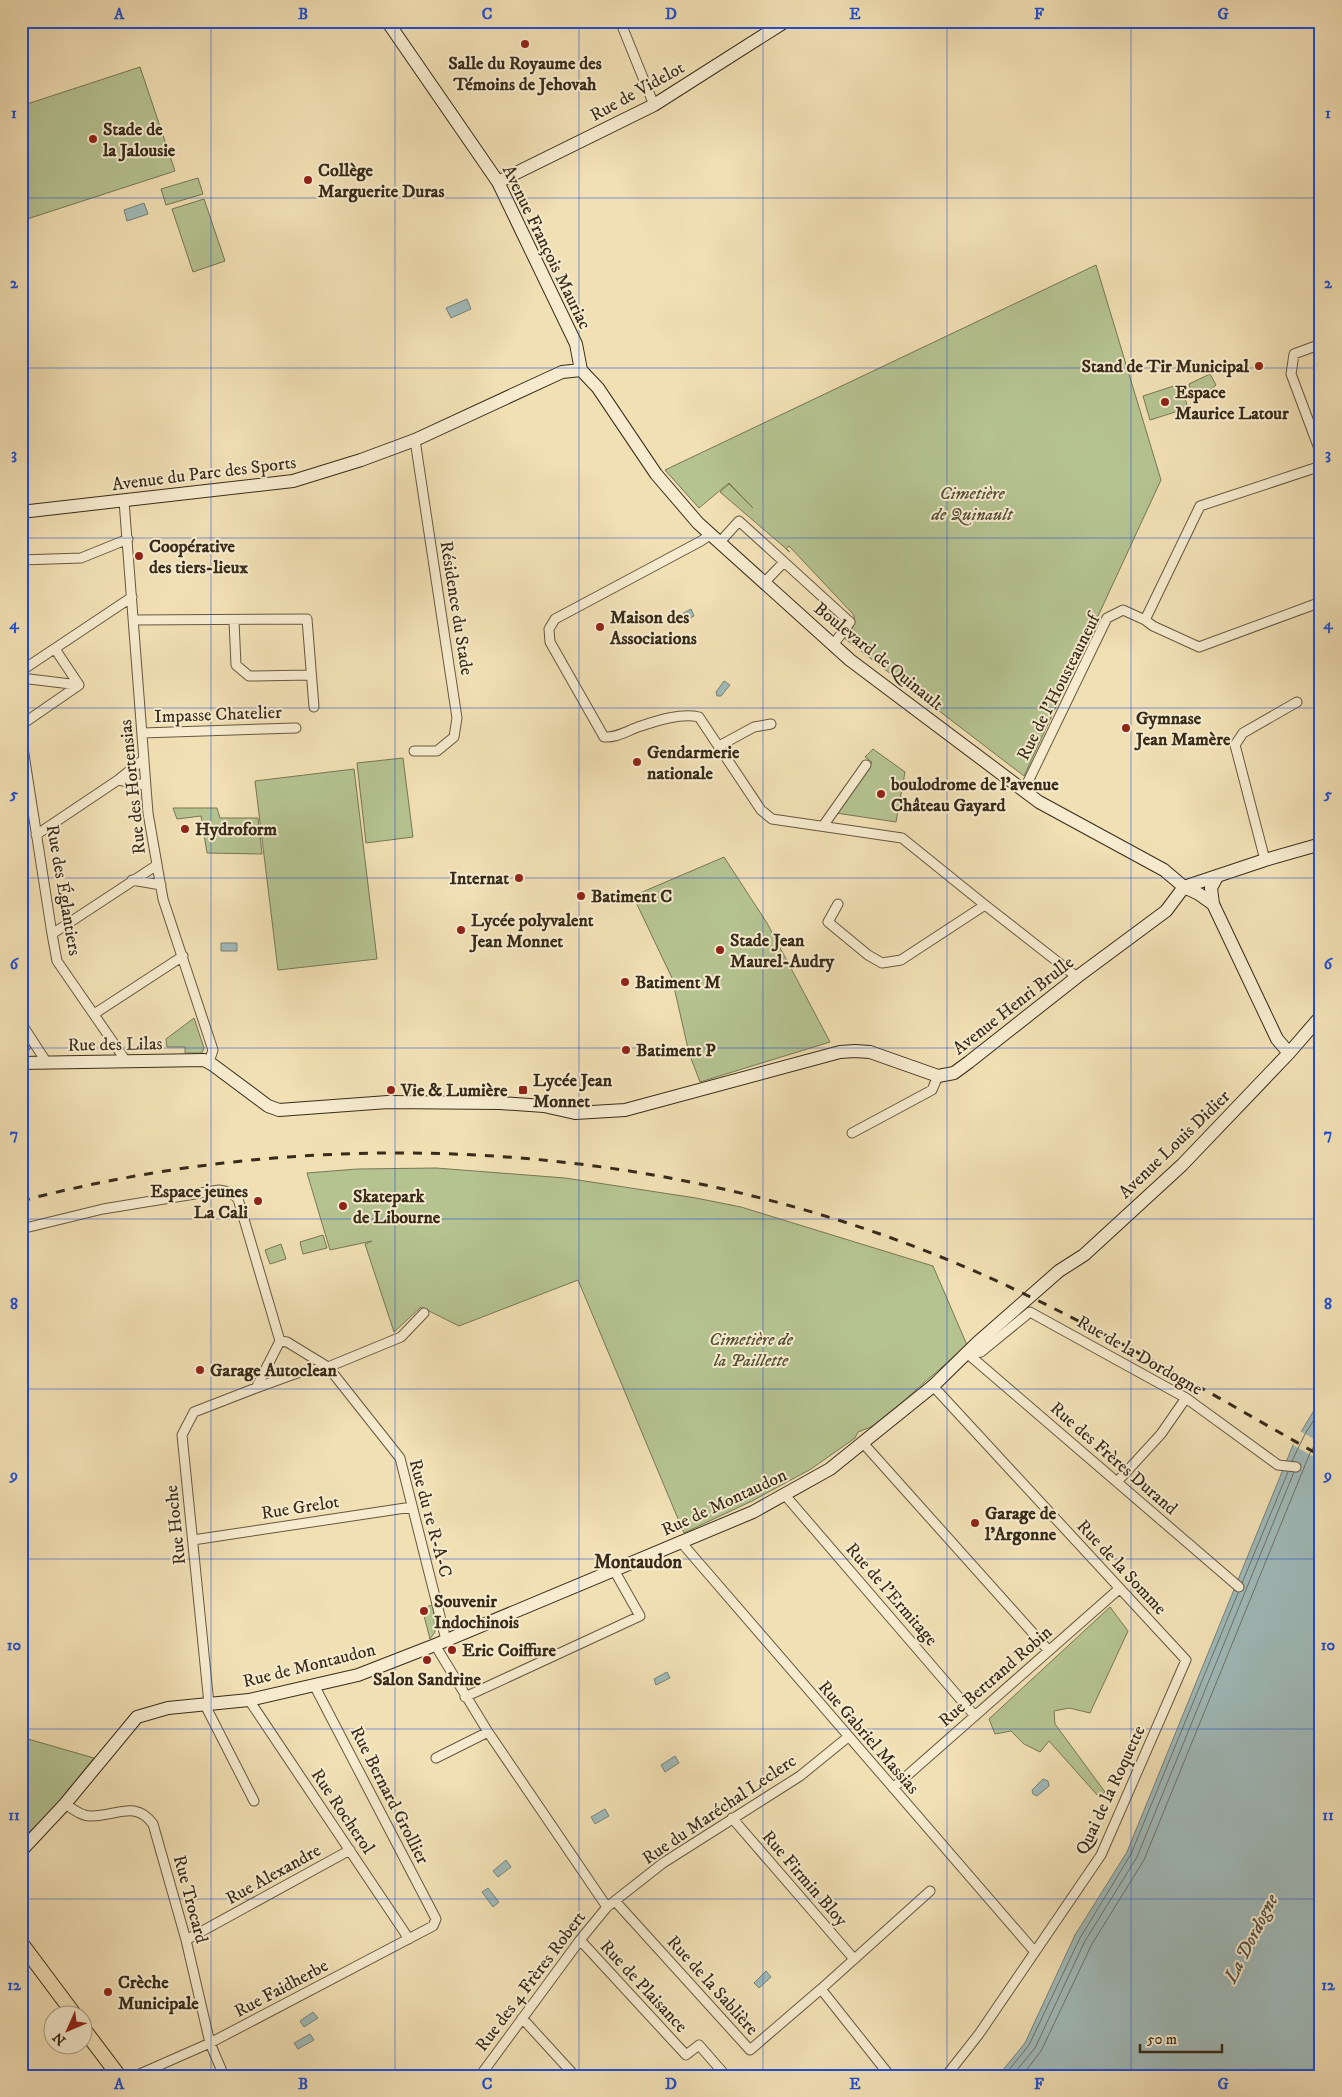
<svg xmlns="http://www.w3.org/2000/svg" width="1342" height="2097" font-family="'IM FELL DW Pica',serif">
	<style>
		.green { fill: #b5c391; stroke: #767756 }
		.water { fill: #a0bab9; stroke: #768179 }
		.pier { fill: #f1e0b4 }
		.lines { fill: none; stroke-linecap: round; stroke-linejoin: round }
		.shore { stroke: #6c726a; stroke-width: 1 }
		.street-casing { stroke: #665840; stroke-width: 11 }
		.secondary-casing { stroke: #382b1a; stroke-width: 14 }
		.primary-casing { stroke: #382b1a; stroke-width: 16 }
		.street { stroke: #f6ebce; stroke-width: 9 }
		.secondary { stroke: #f6ebce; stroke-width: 12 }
		.primary { stroke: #f1e0b4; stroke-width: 14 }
		.rail { stroke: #382b1a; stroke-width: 3; stroke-dasharray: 9 9; stroke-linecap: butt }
		.grid { fill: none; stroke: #1d4ed8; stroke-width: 1; stroke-opacity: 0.55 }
		.poi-dot { fill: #8f2418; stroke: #f6ebce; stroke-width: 2 }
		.labels { text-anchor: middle; stroke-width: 4; stroke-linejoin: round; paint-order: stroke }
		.poi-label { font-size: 18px; font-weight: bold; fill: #382b1a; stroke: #f6ebce; text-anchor: start }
		.street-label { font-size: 18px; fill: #382b1a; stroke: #f6ebce }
		.park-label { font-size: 18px; font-style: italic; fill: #575138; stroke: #f6ebce }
		.neighbourhood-label { font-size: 19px; font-weight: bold; fill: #382b1a; stroke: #f6ebce }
		.water-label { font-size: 19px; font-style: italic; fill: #524f42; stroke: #f6ebce }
		.neatline { fill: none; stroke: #1d4ed8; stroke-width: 2 }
		.grid-label { font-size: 16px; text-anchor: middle; font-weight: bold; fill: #1d4ed8 }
	</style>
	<rect width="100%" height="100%" fill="#f1e0b4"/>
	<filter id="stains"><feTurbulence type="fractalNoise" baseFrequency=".004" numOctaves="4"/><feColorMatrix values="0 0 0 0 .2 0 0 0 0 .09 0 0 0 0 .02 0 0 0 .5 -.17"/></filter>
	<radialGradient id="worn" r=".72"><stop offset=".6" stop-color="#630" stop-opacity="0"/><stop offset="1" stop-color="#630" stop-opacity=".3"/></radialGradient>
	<path class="green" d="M 140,67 L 175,171 L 21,221 L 21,106 Z
		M 198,178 L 203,194 L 166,205 L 161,189 Z
		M 204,199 L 225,261 L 193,272 L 172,209 Z
		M 1096,265 L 1161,480 L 1024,776 L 844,638 C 850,631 858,625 853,614 L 789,546 L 786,549 L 790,552 L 720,492 L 729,484 L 753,508 L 729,483 L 699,508 L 665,470 Z
		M 1210,374 L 1216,385 L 1195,404 L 1189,384 Z
		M 1180,384 L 1188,408 L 1150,420 L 1143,396 Z
		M 873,749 L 905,772 L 896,822 L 836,813 L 872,762 L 865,757 Z
		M 403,758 L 413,837 L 366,843 L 357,763 Z
		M 354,769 L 377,959 L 278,970 L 255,781 Z
		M 173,808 L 217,808 L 220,818 L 258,818 L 262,854 L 207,853 L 201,816 L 177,819 Z
		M 724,857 L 767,923 L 830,1042 L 700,1082 L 689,1053 L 672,978 L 633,896 Z
		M 194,1018 L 204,1048 L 202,1053 L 185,1053 L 185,1047 L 167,1047 L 166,1039 Z
		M 21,1034 L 31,1047 L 26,1055 L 21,1055 Z
		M 436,1168 L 565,1178 L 696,1198 L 741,1207 L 933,1266 L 967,1345 L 900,1404 L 871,1427 L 858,1432 L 855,1438 L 811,1469 L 752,1501 L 684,1533 L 578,1280 L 459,1326 L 421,1307 L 394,1332 L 365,1244 L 372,1241 L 330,1250 L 307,1173 L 357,1169 Z
		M 323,1235 L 327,1248 L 303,1254 L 300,1242 Z
		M 281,1244 L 286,1259 L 270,1264 L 265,1250 Z
		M 433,1605 L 435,1632 L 430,1639 L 422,1608 Z
		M 1110,1607 L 1128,1631 L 1090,1713 L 1069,1708 L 1054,1711 L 1055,1724 L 1105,1792 L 1099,1797 L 1049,1741 L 1040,1752 L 1024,1744 L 1011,1731 L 995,1734 L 989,1719 Z
		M 21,1737 L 94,1758 L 49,1813 L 21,1840 Z"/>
	<path class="water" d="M 144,203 L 148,214 L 127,221 L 124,210 Z
		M 467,299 L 471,309 L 451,318 L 446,308 Z
		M 691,609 L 694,616 L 682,622 L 678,616 Z
		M 724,681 L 730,685 L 721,696 L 717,696 L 716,692 Z
		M 221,943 L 237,943 L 237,951 L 221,951 Z
		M 1321,1399 L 1321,2076 L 998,2076 L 1025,2043 L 1075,1935 L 1127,1852 L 1293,1445 Z
		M 667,1672 L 670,1678 L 656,1685 L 654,1679 Z
		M 675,1756 L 679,1763 L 665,1772 L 661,1765 Z
		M 1043,1779 L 1048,1781 L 1049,1786 L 1037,1796 L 1033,1794 L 1032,1790 Z
		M 605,1809 L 609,1816 L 595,1824 L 591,1817 Z
		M 506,1860 L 511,1867 L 498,1877 L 493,1871 Z
		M 488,1888 L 499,1902 L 493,1907 L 482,1892 Z
		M 766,1971 L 771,1977 L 759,1988 L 754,1983 Z
		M 313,2012 L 318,2018 L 304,2027 L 300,2021 Z
		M 310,2034 L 314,2040 L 298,2049 L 294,2043 Z"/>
	<path class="pier" d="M 1300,1431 L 1321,1443 L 1321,1461 L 1293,1445 Z"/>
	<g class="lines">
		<path class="shore" d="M 1292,1461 L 1305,1434 L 1321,1409
			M 1242,1583 L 1288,1472
			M 1004,2076 L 1029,2045 L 1080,1938 L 1131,1854 L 1238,1593
			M 1012,2076 L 1035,2048 L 1085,1941 L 1137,1857 L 1294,1472
			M 1022,2076 L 1041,2051 L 1092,1944 L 1144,1860 L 1310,1453 L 1321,1434"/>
		<defs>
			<path id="street" d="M 620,21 L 654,105
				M 1321,344 L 1294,354 L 1291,374 L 1321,454
				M 124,501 L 148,813 L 163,899 L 213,1050 L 209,1062
				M 710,535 L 701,541 L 555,619 L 549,629 L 550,642 L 604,737 C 618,738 628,730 641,726 C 659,720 681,713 699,717 L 761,810 L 772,819 L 902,838 L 985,905 L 1077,977
				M 719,543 L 739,521 L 850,622 L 833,645
				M 21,560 L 81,558 L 128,539
				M 764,583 L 784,562
				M 133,620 L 307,619 L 314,707
				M 1145,620 L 1153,626 L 1199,647 L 1321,602
				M 234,621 L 236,665 L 249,676 L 311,675
				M 21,671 L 132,597
				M 21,678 L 79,685
				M 21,725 L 79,685 L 55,649
				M 142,733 L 296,728
				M 21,735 L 52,934 L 57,961 L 126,1061
				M 719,746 L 754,727 L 771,724
				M 414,751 L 437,751 L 454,737 L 457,718 L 415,440
				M 144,759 L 118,780 L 145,785
				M 1024,790 L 1107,618 L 1123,610 L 1145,620 L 1200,506 L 1321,466
				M 823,826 L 866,765
				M 36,835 L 118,780
				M 1265,860 L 1235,745 L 1243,733 L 1297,702
				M 132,880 L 161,885
				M 838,904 L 828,922 L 868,955 L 882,963 L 901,960 L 985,905
				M 52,934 L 157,865
				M 94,1014 L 183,956
				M 21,1023 L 47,1063
				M 852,1133 L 932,1090 L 938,1076
				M 21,1229 L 103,1209 L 219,1190 C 228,1191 232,1193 238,1199 L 280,1341
				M 424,1313 L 401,1337 L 328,1367 L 297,1373 L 256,1388 L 280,1341 L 287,1342 L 328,1367 L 400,1458 L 446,1640
				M 968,1354 L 981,1352 L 1030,1312 L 1186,1398 L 1278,1465 L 1296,1467
				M 968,1354 L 1239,1587
				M 933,1386 L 1186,1660 L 1101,1855 L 979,2034 L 946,2076
				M 863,1443 L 1049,1651
				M 1117,1482 L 1161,1434 L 1186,1398
				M 784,1494 L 975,1716
				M 193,1540 L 412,1507
				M 680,1541 L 1035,1952
				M 435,1645 L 488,1732 L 607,1907
				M 465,1697 L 640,1616 L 614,1570
				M 249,1700 L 409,1939
				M 209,1704 L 182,1435 L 194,1412 L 256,1388
				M 205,1705 L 254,1801
				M 436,1758 L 488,1732
				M 893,1788 L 1119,1589
				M 65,1804 C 73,1809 81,1816 90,1816 C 115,1817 135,1799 153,1824 L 186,1940 L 210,2043 L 224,2076
				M 732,1818 L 854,1959
				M 615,1901 L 750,2050 L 821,1989 L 890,2076
				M 186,1940 L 350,1850
				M 580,1940 L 686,2055 L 699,2045 L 726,2076
				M 821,1989 L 930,1891
				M 522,2018 L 575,2076
				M 135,2076 L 210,2043 L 433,1926 L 436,1919 L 314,1685
				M 480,2076 L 580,1940 L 607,1907 L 663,1863 L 800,1776 L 848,1737"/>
			<path id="secondary" d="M 387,21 L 498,182 L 576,344 L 581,370
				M 498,182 L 654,105 L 786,21
				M 581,370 L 598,388 L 656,474 L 698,523 L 850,660 L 1039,802 L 1164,870 L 1184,887 L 1199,894 L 1213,904
				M 21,512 L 293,481 L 361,460 L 415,440 L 562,372 L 581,370
				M 1217,877 L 1211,888 L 1213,904 L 1277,1039 L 1289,1053
				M 21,1063 L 204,1060 L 213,1065 L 268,1106 L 279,1110 L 388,1102 L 500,1103 L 544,1106 L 575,1113 L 625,1110 L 840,1052 L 855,1051 L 870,1052 L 938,1076 L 954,1073 L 969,1062 L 1077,977 L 1166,911 L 1184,887 L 1265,860 L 1321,844
				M 21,1851 L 65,1804 L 137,1717 L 168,1708 L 249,1700 L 358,1675 L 435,1645 L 753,1512 L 830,1469 L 933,1386 L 977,1343 L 1059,1271 L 1084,1255 L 1182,1165 L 1289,1053 L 1321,1016"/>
			<path id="primary" d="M 21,1943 L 74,2014
				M 82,2027 L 119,2076"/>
		</defs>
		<use href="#street" class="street-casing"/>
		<use href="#secondary" class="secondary-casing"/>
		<use href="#primary" class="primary-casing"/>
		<use href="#street" class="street"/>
		<use href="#secondary" class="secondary"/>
		<use href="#primary" class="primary"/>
		<path class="rail" d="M 21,1201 C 340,1118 687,1142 988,1277 C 1103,1329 1211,1394 1321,1456"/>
	</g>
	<path class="grid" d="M 211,21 L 211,2076M 395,21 L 395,2076M 579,21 L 579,2076M 763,21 L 763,2076M 947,21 L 947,2076M 1131,21 L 1131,2076M 21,198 L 1321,198M 21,368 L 1321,368M 21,538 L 1321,538M 21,708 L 1321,708M 21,878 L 1321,878M 21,1048 L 1321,1048M 21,1219 L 1321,1219M 21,1389 L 1321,1389M 21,1559 L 1321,1559M 21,1729 L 1321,1729M 21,1899 L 1321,1899"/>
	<g class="poi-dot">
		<circle cx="525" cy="44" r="5"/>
		<circle cx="93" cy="139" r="5"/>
		<circle cx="308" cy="180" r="5"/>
		<circle cx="1259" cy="366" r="5"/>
		<circle cx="1165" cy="402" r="5"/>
		<circle cx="139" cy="556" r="5"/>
		<circle cx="600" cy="627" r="5"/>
		<circle cx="1126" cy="728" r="5"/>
		<circle cx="637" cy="762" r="5"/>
		<circle cx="881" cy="794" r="5"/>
		<circle cx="185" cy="829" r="5"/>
		<circle cx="519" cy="878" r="5"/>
		<circle cx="581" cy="896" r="5"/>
		<circle cx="461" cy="930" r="5"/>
		<circle cx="720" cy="950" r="5"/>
		<circle cx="625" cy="982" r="5"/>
		<circle cx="626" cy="1050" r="5"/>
		<circle cx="391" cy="1090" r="5"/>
		<rect x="518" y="1085" width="10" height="10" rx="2.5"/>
		<circle cx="258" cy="1201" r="5"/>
		<circle cx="343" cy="1206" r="5"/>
		<circle cx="200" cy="1370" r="5"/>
		<circle cx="975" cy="1523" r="5"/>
		<circle cx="424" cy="1611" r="5"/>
		<circle cx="452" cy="1650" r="5"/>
		<circle cx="427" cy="1660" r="5"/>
		<circle cx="108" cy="1992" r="5"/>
	</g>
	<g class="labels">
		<g class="poi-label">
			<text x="525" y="69" text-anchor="middle">Salle du Royaume des<tspan x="525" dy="21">Témoins de Jehovah</tspan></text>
			<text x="103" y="135">Stade de<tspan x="103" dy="21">la Jalousie</tspan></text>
			<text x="318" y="176">Collège<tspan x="318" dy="21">Marguerite Duras</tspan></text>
			<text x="1249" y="372" text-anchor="end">Stand de Tir Municipal</text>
			<text x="1175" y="398">Espace<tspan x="1175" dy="21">Maurice Latour</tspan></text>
			<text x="149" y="552">Coopérative<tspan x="149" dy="21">des tiers-lieux</tspan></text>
			<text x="610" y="623">Maison des<tspan x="610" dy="21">Associations</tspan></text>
			<text x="1136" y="724">Gymnase<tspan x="1136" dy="21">Jean Mamère</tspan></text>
			<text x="647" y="758">Gendarmerie<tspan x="647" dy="21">nationale</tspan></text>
			<text x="891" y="790">boulodrome de l'avenue<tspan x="891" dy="21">Château Gayard</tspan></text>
			<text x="195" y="835">Hydroform</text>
			<text x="509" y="884" text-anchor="end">Internat</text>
			<text x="591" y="902">Batiment C</text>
			<text x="471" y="926">Lycée polyvalent<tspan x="471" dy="21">Jean Monnet</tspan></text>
			<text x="730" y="946">Stade Jean<tspan x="730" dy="21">Maurel-Audry</tspan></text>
			<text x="635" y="988">Batiment M</text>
			<text x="636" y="1056">Batiment P</text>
			<text x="533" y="1086">Lycée Jean<tspan x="533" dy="21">Monnet</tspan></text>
			<text x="401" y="1096">Vie &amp; Lumière</text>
			<text x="248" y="1197" text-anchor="end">Espace jeunes<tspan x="248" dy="21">La Cali</tspan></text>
			<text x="353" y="1202">Skatepark<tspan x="353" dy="21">de Libourne</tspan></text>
			<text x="210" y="1376">Garage Autoclean</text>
			<text x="985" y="1519">Garage de<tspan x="985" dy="21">l'Argonne</tspan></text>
			<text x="434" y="1607">Souvenir<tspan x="434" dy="21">Indochinois</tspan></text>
			<text x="462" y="1656">Eric Coiffure</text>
			<text x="427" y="1685" text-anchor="middle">Salon Sandrine</text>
			<text x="118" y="1988">Crèche<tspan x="118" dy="21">Municipale</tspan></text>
		</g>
		<g class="street-label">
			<text transform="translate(637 91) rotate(-29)" y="6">Rue de Videlot</text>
			<text transform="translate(547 247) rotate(64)" y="6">Avenue François Mauriac</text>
			<text transform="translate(204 473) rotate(-7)" y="6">Avenue du Parc des Sports</text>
			<text transform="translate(457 608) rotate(81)" y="6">Résidence du Stade</text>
			<text transform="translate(879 656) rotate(39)" y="6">Boulevard de Quinault</text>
			<text transform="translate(1058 687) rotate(-63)" y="6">Rue de l'Housteauneuf</text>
			<text transform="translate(218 714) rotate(-2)" y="6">Impasse Chatelier</text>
			<text transform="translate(132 787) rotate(-96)" y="6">Rue des Hortensias</text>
			<text transform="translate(64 890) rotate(80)" y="6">Rue des Églantiers</text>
			<text transform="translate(1013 1005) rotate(-38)" y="6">Avenue Henri Brulle</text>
			<text transform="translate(115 1044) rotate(-1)" y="6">Rue des Lilas</text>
			<text transform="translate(1174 1144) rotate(-44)" y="6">Avenue Louis Didier</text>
			<text transform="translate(1140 1355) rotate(30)" y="6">Rue de la Dordogne</text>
			<text transform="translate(1114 1458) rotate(41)" y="6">Rue des Frères Durand</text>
			<text transform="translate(724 1502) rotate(-25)" y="6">Rue de Montaudon</text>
			<text transform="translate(300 1507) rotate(-9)" y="6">Rue Grelot</text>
			<text transform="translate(431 1518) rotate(75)" y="6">Rue du 1e R-A-C</text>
			<text transform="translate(175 1525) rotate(-96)" y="6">Rue Hoche</text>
			<text transform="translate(1122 1567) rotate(47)" y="6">Rue de la Somme</text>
			<text transform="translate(892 1594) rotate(49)" y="6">Rue de l'Ermitage</text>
			<text transform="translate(309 1665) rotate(-14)" y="6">Rue de Montaudon</text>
			<text transform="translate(995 1676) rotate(-41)" y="6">Rue Bertrand Robin</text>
			<text transform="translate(869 1737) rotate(49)" y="6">Rue Gabriel Massias</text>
			<text transform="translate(1110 1790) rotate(-65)" y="6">Quai de la Roquette</text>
			<text transform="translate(390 1795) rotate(63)" y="6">Rue Bernard Grollier</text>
			<text transform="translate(719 1809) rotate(-34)" y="6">Rue du Maréchal Leclerc</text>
			<text transform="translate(343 1811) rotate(56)" y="6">Rue Rocherol</text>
			<text transform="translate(273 1874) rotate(-29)" y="6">Rue Alexandre</text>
			<text transform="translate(805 1878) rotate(49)" y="6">Rue Firmin Bloy</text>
			<text transform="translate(191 1899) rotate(75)" y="6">Rue Trocard</text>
			<text transform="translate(530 1981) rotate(-53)" y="6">Rue des 4 Frères Robert</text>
			<text transform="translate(713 1985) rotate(48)" y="6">Rue de la Sablière</text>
			<text transform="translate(644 1986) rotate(47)" y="6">Rue de Plaisance</text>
			<text transform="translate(281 1988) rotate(-28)" y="6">Rue Faidherbe</text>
		</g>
		<g class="park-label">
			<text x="972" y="499">Cimetière<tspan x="972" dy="21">de Quinault</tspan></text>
			<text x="751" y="1345">Cimetière de<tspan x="751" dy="21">la Paillette</tspan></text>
		</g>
		<g class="neighbourhood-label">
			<text x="638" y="1568">Montaudon</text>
		</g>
		<g class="water-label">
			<text transform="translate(1250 1938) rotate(-63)" y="7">La Dordogne</text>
		</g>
	</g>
	<rect width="1342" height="2097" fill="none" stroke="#f1e0b4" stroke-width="55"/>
	<g transform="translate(68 2030) rotate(225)"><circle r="24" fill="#f6ebce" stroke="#aa9e86"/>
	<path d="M0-4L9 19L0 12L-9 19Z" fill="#8f2418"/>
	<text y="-8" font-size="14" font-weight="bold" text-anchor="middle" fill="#382b1a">N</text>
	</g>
	<path d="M1140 2044v8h82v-8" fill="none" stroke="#382b1a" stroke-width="2.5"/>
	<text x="1147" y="2044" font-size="15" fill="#382b1a" stroke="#f6ebce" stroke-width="4" paint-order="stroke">50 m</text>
	<rect x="28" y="28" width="1286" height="2042" class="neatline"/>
	<g class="grid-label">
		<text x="119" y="19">A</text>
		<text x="303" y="19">B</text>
		<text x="487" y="19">C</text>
		<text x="671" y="19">D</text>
		<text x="855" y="19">E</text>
		<text x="1039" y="19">F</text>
		<text x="1223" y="19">G</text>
		<text x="14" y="118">1</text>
		<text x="1328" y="118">1</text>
		<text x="14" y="288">2</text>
		<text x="1328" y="288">2</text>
		<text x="14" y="459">3</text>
		<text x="1328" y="459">3</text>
		<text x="14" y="629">4</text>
		<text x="1328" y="629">4</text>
		<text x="14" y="799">5</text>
		<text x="1328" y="799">5</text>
		<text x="14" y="969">6</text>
		<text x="1328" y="969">6</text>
		<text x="14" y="1139">7</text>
		<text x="1328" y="1139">7</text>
		<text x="14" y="1309">8</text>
		<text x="1328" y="1309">8</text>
		<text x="14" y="1480">9</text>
		<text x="1328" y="1480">9</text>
		<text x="14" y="1650">10</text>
		<text x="1328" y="1650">10</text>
		<text x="14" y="1820">11</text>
		<text x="1328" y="1820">11</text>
		<text x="14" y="1990">12</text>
		<text x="1328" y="1990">12</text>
		<text x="119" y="2089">A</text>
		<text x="303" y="2089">B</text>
		<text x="487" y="2089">C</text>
		<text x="671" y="2089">D</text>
		<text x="855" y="2089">E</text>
		<text x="1039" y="2089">F</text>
		<text x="1223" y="2089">G</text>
	</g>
	<rect width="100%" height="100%" filter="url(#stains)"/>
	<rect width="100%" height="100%" fill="url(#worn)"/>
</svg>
